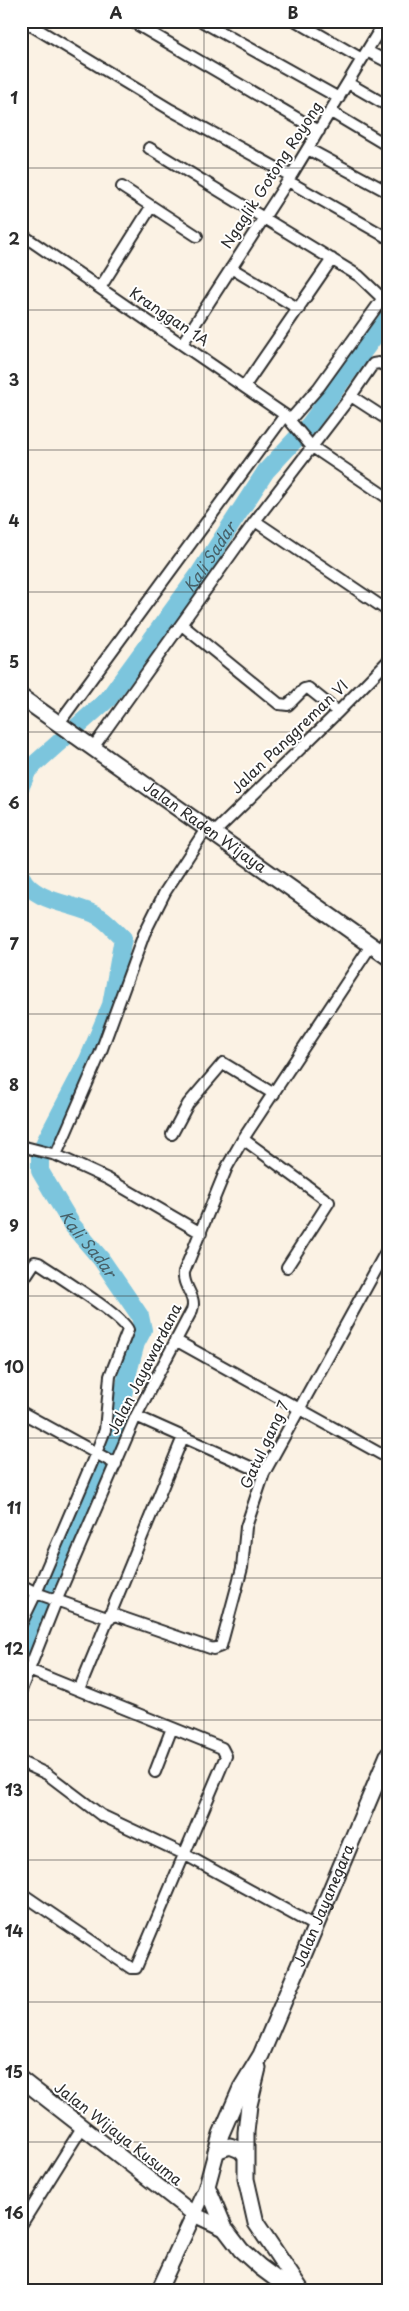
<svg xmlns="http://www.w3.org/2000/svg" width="409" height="2311" font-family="'Playpen Sans',sans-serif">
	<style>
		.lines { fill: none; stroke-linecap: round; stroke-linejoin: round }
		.river { stroke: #7cc5dd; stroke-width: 18 }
		.minor-casing { stroke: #2b2b2b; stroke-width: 14 }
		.tertiary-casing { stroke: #2b2b2b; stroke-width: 18 }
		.secondary-casing { stroke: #2b2b2b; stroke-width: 19 }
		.minor { stroke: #fff; stroke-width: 10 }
		.tertiary { stroke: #fff; stroke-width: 14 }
		.secondary { stroke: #fff; stroke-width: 15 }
		.grid { fill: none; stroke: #2b2b2b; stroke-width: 1; stroke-opacity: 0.55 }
		.labels { text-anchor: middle; stroke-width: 4; stroke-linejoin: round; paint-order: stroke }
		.street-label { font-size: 15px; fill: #2b2b2b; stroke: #fff }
		.water-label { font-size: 16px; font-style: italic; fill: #476169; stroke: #fff }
		.neatline { fill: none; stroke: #2b2b2b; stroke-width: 2 }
		.grid-label { font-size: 16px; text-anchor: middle; font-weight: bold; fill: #2b2b2b }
	</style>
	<rect width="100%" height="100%" fill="#fbf2e4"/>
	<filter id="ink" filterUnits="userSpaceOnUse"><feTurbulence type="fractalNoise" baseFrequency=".02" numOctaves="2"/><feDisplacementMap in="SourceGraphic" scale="10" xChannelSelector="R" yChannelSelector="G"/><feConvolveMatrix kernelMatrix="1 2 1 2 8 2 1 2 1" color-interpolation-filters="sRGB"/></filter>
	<g filter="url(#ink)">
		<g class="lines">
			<g class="river">
				<path id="s1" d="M 21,786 L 28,770 L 108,699 L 199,574 L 266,471 L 309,425 L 388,318"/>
				<path id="s2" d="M 21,876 C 34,904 78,903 100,917 C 108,922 116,932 123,938 L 111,1005 L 88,1060 L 45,1142 L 40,1157 L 40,1171 L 72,1225 L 101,1259 L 140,1316 L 143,1330 L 136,1343 L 127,1376 L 112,1446 L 21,1663"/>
			</g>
			<defs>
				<path id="minor" d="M 24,21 L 171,110 L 291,176
					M 131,21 L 319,131
					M 201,21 L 339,98
					M 296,21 L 362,59
					M 367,51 L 388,62
					M 348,83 L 388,106
					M 331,112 L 388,146
					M 149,148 L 359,276 L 382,298
					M 308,149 L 388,192
					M 288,181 L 388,238
					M 122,187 L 197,236
					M 21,234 L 285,415 L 311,446 L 388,498
					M 231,268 L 299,309
					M 100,288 L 151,207
					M 182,344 L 291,176 L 385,21
					M 244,387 L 332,259
					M 351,396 L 388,420
					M 290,420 L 319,387 L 388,291
					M 255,521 L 388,611
					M 182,625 L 279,704 L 288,705 L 304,689 L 308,688 L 338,712
					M 59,723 L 285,415
					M 92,749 L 255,521 L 351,396 L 373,364 L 379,363 L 388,367
					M 213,834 L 338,712 L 388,661
					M 381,952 L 388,938
					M 172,1134 L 188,1104 L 223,1063 L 274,1094
					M 243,1139 L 329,1202 L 287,1267
					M 21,1146 L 56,1155 L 100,1054 L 144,934 L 165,892 L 206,829
					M 56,1155 L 108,1179 L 201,1233
					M 21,1283 L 35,1262 L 39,1263 C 55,1274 123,1316 128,1330 L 110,1376 L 105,1430 L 96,1453 L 36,1593 L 21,1585
					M 175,1340 L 388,1458
					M 21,1412 L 116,1464
					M 136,1416 L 264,1473
					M 112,1614 L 213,1649 L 221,1646 L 242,1568 L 246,1527 L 264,1473 L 388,1248
					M 21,1624 L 36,1593 L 110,1619
					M 21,1690 L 57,1599 L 136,1416 L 192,1310 C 197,1296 182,1287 184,1272 L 227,1167 L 243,1139 L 372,944
					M 79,1690 L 183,1437
					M 21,1762 L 47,1774 L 101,1815 L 184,1854 L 315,1926
					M 155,1772 L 172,1728
					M 21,1893 L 131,1968 L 136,1968 L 226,1756 L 222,1748 L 29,1670
					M 21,2225 L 83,2126"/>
				<path id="tertiary" d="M 21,2079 L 195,2215 L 225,2229
					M 159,2290 L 207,2186"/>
				<g id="secondary">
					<path id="s3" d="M 21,697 L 388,957"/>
					<path d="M 258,2068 L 249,2105 L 246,2132 L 246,2179 L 256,2223 L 301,2290"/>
					<path d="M 216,2151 L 230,2146 L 240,2150 L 245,2155"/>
					<path id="s4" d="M 291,2290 L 260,2267 L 241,2250 L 225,2229 L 207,2186 L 221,2134 L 241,2088 L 261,2055 L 388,1755"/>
				</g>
			</defs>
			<use href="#minor" class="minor-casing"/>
			<use href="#tertiary" class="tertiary-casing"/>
			<use href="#secondary" class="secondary-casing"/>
			<use href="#minor" class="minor"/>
			<use href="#tertiary" class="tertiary"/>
			<use href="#secondary" class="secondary"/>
		</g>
	</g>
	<path class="grid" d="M 204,21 L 204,2290M 21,168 L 388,168M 21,310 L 388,310M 21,450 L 388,450M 21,592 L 388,592M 21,732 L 388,732M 21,874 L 388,874M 21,1014 L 388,1014M 21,1156 L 388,1156M 21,1296 L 388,1296M 21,1438 L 388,1438M 21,1578 L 388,1578M 21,1720 L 388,1720M 21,1860 L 388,1860M 21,2002 L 388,2002M 21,2142 L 388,2142"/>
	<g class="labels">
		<g class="street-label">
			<text transform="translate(272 175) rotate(-57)" y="5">Ngaglik Gotong Royong</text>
			<text transform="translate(169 317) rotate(34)" y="5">Kranggan 1A</text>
			<text transform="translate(290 737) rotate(-44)" y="5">Jalan Panggreman VI</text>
			<text dy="5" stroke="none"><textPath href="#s3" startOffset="225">Jalan Raden Wijaya</textPath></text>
			<text transform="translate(145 1369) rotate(-63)" y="5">Jalan Jayawardana</text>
			<text transform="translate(265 1445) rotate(-65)" y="5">Gatul gang 7</text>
			<text dy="5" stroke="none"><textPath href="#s4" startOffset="442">Jalan Jayanegara</textPath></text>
			<text transform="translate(118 2134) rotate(38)" y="5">Jalan Wijaya Kusuma</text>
		</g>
		<g class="water-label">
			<text dy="6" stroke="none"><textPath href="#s1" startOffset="299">Kali Sadar</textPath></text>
			<text dy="6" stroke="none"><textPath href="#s2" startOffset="460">Kali Sadar</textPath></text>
		</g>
	</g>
	<rect width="409" height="2311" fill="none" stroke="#fff" stroke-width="55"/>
	<rect x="28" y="28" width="354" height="2256" class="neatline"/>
	<g class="grid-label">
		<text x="116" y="19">A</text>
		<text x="293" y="19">B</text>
		<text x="14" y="104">1</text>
		<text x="14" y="245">2</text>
		<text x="14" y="386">3</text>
		<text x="14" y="527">4</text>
		<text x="14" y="668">5</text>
		<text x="14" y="809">6</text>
		<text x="14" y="950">7</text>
		<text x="14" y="1091">8</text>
		<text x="14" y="1232">9</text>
		<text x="14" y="1373">10</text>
		<text x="14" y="1514">11</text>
		<text x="14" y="1655">12</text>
		<text x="14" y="1796">13</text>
		<text x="14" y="1937">14</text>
		<text x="14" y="2078">15</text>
		<text x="14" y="2219">16</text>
	</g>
</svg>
